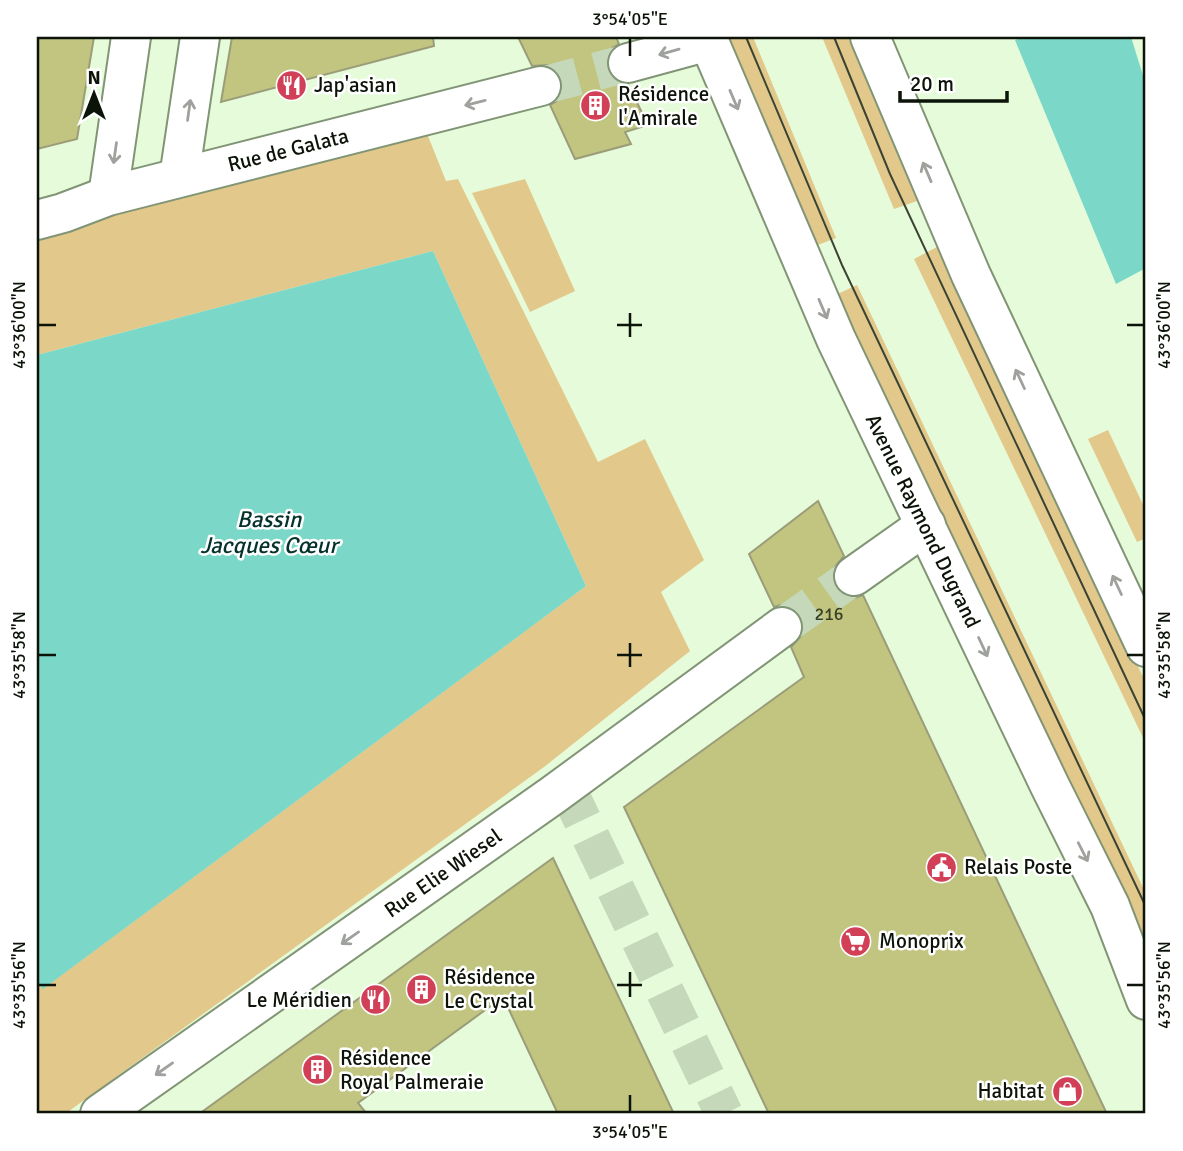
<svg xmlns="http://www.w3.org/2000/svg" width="1183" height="1151" font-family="Signika,sans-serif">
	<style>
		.green { fill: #e2c88a }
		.water { fill: #7bd7c8 }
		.building { fill: #c1c57f; stroke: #9b9d7a; stroke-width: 2 }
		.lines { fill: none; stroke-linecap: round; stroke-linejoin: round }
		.minor-tunnel { stroke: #c5d8ba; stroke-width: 38; stroke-dasharray: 38 19; stroke-linecap: butt }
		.minor-casing { stroke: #819576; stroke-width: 42 }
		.major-casing { stroke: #819576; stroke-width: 42 }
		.minor { stroke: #fff; stroke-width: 38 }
		.major { stroke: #fff; stroke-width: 38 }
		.tram { stroke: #3a4434; stroke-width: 2 }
		.oneway { stroke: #9ea19c }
		.ticks { fill: none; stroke: #0c1308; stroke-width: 2.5 }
		.labels { text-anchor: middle; stroke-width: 5; stroke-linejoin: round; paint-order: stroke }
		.number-label { font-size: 18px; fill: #394026 }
		.poi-label { font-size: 21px; fill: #0c1308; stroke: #fff; text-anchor: start }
		.street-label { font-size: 21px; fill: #0c1308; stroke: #fff }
		.water-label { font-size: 23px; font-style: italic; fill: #03322b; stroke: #fff }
		.neatline { fill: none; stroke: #0c1308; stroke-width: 2.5 }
		.ticks-label { font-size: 18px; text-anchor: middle; fill: #0c1308 }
	</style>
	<rect width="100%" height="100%" fill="#e6fbda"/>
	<path class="green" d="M 723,37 L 753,37 L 836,238 L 810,248 Z
		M 822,37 L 848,37 L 917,201 L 894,209 Z
		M 424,126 L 446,181 L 458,179 L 598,462 L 645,439 L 704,560 L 661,592 L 690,651 L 544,767 L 65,1114 L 37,1114 L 37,982 L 44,988 L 586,586 L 433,251 L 37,355 L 37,227 Z
		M 525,179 L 575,291 L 530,312 L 472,193 Z
		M 937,247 L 1146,683 L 1146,744 L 914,259 Z
		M 857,285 L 1146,894 L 1146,956 L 833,296 Z
		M 1108,430 L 1146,511 L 1146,538 L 1137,542 L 1088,439 Z"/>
	<path class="water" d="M 1025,37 L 1131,37 L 1146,85 L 1146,268 L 1116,284 L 1015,40 Z
		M 433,251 L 586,586 L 43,989 L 37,982 L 37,355 Z"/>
	<path class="building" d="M 37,37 L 94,37 L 77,139 L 37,149 Z
		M 232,37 L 433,37 L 434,46 L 221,102 Z
		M 518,37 L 616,37 L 619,44 L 612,48 L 607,57 L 607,69 L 613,79 L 622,84 L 628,84 L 648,125 L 625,132 L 631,144 L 575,159 L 550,105 L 557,101 L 562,93 L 562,80 L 557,71 L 548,65 L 532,66 Z
		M 818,501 L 844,556 L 834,568 L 832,579 L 836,588 L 846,596 L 855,598 L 863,595 L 1107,1114 L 769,1114 L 624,807 L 804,677 L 791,647 L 802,635 L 804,624 L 800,615 L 790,607 L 780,605 L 774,607 L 749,554 Z
		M 553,858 L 674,1114 L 558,1114 L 503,997 L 358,1103 L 367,1114 L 199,1114 Z"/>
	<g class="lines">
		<path class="minor-tunnel" d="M 541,86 L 628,63
			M 782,627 L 854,576
			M 566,786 L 724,1114"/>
		<defs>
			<path id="minor" d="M 628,63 L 709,41
				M 179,178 L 200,37
				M 108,196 L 131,37
				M 37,220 L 63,213 L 108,196 L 541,86
				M 854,576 L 926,525
				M 100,1114 L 553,795 L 782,627"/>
			<path id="major" d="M 707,37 L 836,339 L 1050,786 L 1110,906 L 1146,1000
				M 870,37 L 971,275 L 1146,647"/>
		</defs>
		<use href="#minor" class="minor-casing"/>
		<use href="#major" class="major-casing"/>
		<use href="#minor" class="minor"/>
		<use href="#major" class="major"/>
		<path class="tram" d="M 746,37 L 842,265 L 1146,907
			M 834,37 L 890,174 L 1146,721"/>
	</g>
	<defs><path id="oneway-shaft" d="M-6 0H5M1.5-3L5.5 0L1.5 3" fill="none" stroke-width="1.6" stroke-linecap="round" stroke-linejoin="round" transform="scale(1.75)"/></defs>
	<g class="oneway">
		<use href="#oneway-shaft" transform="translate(669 52) rotate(164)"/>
		<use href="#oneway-shaft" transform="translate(734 100) rotate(67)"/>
		<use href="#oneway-shaft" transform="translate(475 103) rotate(166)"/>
		<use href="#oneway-shaft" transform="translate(189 110) rotate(-82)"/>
		<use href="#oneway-shaft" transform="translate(115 153) rotate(98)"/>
		<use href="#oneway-shaft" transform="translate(927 172) rotate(-113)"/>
		<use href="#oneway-shaft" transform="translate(823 309) rotate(67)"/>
		<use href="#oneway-shaft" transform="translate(1020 379) rotate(-115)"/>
		<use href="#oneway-shaft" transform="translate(1117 585) rotate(-115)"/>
		<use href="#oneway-shaft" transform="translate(983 647) rotate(65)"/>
		<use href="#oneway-shaft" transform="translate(1083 852) rotate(63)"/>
		<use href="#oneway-shaft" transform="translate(350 938) rotate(145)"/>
		<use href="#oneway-shaft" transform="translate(164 1069) rotate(145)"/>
	</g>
	<path class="ticks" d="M 630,38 L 630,56M 630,313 L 630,337M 38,325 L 56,325M 617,325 L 642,325M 1127,325 L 1144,325M 630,643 L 630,667M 38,655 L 56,655M 617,655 L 642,655M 1127,655 L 1144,655M 630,972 L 630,997M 38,985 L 56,985M 617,985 L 642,985M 1127,985 L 1144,985M 630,1095 L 630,1112"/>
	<defs>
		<symbol id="restaurant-disc" viewBox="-11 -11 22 22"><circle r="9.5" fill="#d14056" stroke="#fff"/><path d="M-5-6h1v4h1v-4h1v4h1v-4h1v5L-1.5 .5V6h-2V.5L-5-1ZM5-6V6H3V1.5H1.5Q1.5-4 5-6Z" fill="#fff"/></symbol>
		<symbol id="building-disc" viewBox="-11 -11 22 22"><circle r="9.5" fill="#d14056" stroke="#fff"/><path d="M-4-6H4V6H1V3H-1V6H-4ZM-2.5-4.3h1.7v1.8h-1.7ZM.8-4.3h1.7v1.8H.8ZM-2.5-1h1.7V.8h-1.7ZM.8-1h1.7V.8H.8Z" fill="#fff"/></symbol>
		<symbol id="civic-disc" viewBox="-11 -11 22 22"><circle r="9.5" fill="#d14056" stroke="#fff"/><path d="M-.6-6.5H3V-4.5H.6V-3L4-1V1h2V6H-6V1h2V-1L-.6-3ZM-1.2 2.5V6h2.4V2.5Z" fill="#fff"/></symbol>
		<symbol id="supermarket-disc" viewBox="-11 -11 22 22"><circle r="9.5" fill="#d14056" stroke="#fff"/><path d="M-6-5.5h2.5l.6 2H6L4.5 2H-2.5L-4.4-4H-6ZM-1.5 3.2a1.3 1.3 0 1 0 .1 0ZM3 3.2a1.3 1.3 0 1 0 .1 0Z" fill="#fff"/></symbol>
		<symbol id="shop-disc" viewBox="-11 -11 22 22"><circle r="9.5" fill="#d14056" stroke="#fff"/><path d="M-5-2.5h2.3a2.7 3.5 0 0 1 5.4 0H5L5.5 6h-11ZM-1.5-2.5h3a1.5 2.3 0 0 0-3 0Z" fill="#fff"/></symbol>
	</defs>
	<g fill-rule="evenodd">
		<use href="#restaurant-disc" x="274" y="68" width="35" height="35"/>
		<use href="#building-disc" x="578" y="88" width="35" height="35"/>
		<use href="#civic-disc" x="924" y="850" width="35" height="35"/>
		<use href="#supermarket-disc" x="838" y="924" width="35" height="35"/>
		<use href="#building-disc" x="404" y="972" width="35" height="35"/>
		<use href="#restaurant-disc" x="358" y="982" width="35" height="35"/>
		<use href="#building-disc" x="300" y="1052" width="35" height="35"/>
		<use href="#shop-disc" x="1050" y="1074" width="35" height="35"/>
	</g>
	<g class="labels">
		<g class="number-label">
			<text x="829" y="620">216</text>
		</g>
		<g class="poi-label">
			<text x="314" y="92">Jap'asian</text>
			<text x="618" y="101">Résidence<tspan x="618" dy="24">l'Amirale</tspan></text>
			<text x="964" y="874">Relais Poste</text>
			<text x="879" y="948">Monoprix</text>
			<text x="444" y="984">Résidence<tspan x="444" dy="24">Le Crystal</tspan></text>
			<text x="352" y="1007" text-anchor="end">Le Méridien</text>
			<text x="340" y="1065">Résidence<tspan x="340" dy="24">Royal Palmeraie</tspan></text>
			<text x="1044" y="1098" text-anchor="end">Habitat</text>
		</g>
		<g class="street-label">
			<text transform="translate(288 150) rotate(-14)" y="7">Rue de Galata</text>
			<text transform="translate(923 521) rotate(64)" y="7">Avenue Raymond Dugrand</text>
			<text transform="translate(443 873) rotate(-35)" y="7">Rue Elie Wiesel</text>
		</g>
		<g class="water-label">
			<text x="269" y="527">Bassin<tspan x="269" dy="26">Jacques Cœur</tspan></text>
		</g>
	</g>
	<rect width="1183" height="1151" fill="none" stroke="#ffffff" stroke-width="77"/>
	<g transform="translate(94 94)" stroke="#ffffff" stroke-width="5" paint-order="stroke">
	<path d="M0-5L12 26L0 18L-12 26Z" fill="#0c1308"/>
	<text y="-10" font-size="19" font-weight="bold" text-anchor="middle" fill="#0c1308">N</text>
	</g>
	<path d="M900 91v10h107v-10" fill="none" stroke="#0c1308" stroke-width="3.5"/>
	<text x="910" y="91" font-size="21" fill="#0c1308" stroke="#ffffff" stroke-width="5" paint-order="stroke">20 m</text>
	<rect x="38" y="38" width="1106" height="1074" class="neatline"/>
	<g class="ticks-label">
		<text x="630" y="25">3°54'05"E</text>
		<text transform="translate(19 325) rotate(-90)" y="6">43°36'00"N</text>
		<text transform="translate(1164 325) rotate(-90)" y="6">43°36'00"N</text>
		<text transform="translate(19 655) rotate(-90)" y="6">43°35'58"N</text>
		<text transform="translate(1164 655) rotate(-90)" y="6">43°35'58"N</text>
		<text transform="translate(19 985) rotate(-90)" y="6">43°35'56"N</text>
		<text transform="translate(1164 985) rotate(-90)" y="6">43°35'56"N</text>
		<text x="630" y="1138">3°54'05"E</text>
	</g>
</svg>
